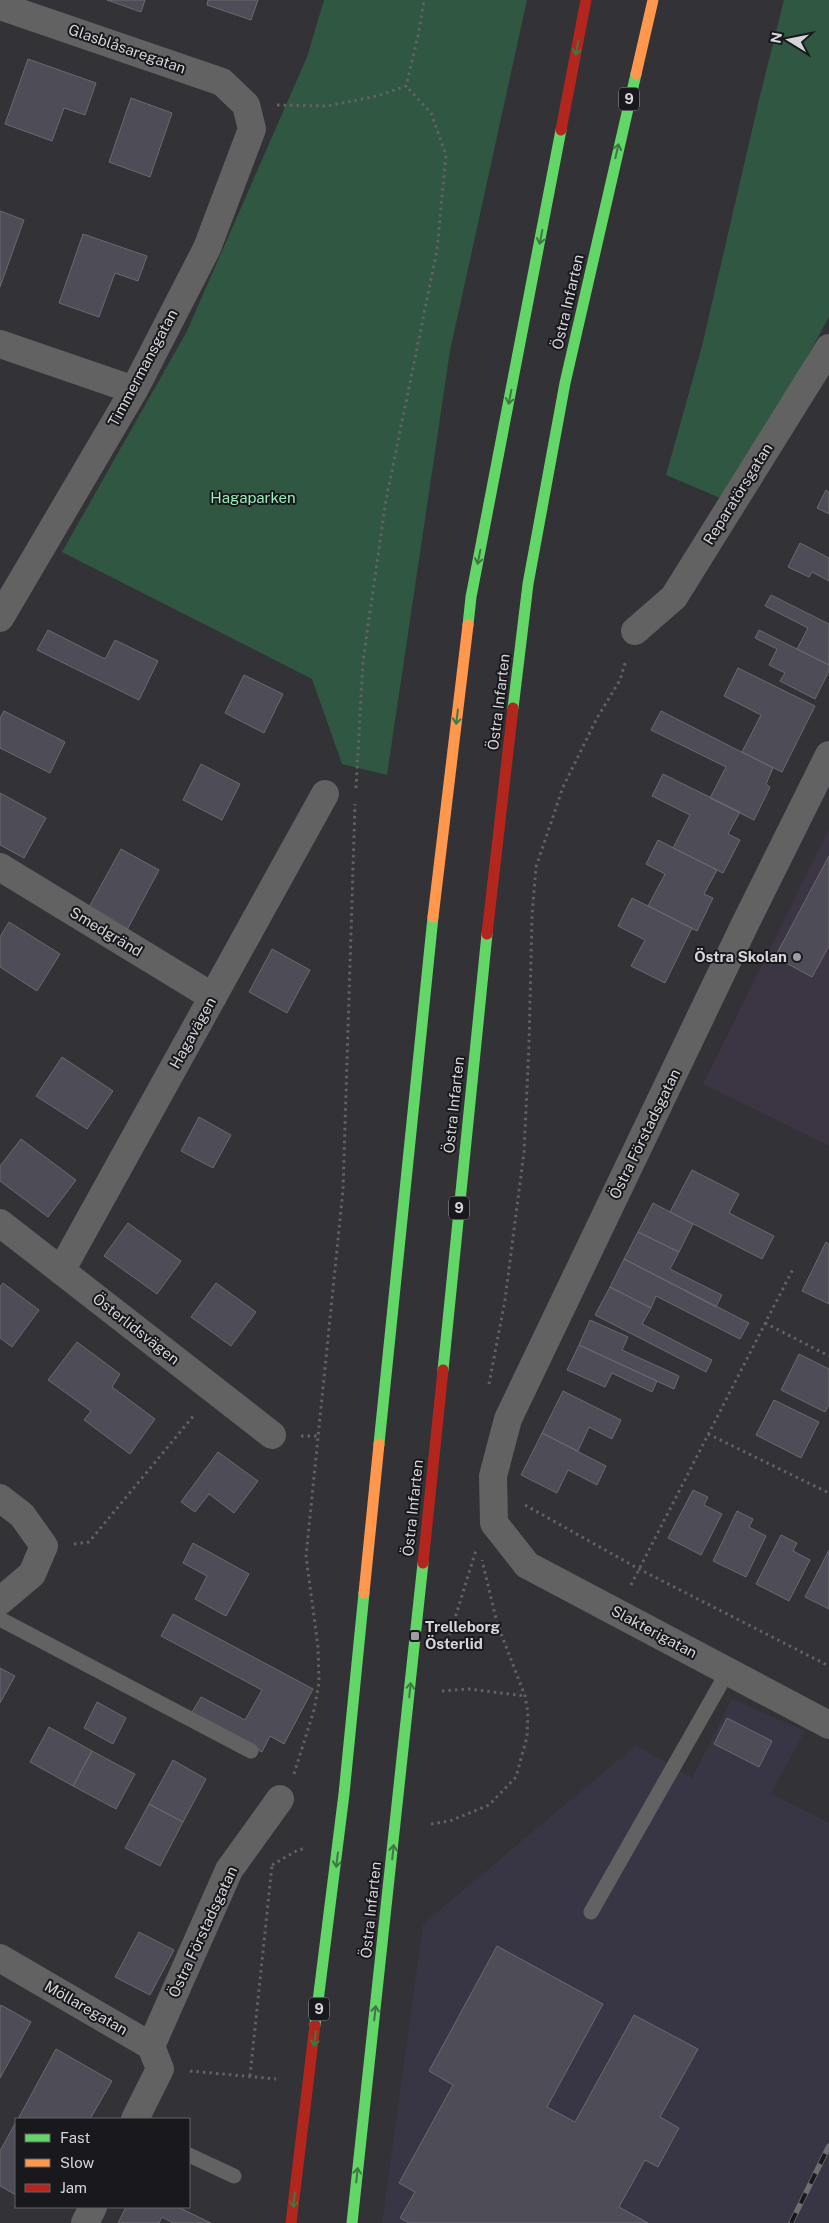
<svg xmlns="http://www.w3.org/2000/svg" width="829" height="2223" font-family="'Public Sans',sans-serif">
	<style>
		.built { fill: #383644 }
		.education { fill: #3c3543 }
		.green { fill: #2f5741 }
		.building { fill: #4e4c57; stroke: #6a6a6e }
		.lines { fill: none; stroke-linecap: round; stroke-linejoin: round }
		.path { stroke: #626263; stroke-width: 3; stroke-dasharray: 2.5 4; stroke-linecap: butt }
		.lane { stroke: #636262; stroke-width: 15 }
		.street { stroke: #636262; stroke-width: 28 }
		.fast { stroke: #63d668; stroke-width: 11 }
		.slow { stroke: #ff974d; stroke-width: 11 }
		.jam { stroke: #b3261e; stroke-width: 11 }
		.rail-casing { stroke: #6e6e6f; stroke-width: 5.5 }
		.rail { stroke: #19191d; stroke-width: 4; stroke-dasharray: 11; stroke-linecap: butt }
		.oneway { stroke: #3e7842 }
		.poi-dot { fill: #9c9ca1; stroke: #19191d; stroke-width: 2 }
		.labels { text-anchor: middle; stroke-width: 4; stroke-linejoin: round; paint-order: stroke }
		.shield { fill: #19191d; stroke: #9d9da1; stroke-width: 1 }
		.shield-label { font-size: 14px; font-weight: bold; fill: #d5d5da }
		.street-label { font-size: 15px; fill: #d5d5da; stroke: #19191d }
		.park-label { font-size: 15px; fill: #99ebb8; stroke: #19191d }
		.poi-label { font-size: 15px; font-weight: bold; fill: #d5d5da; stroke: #19191d; text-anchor: end }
	</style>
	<rect width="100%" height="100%" fill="#323237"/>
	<path class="built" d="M 732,1699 L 805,1731 L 771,1794 L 829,1823 L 829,2223 L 382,2223 L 423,1924 L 636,1745 L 692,1778 Z"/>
	<path class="education" d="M 829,829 L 829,1146 L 703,1084 Z"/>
	<path class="green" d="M 324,0 L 527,0 L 450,351 L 387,775 L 342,764 L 312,679 L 62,552 L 187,331 L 307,57 Z
		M 784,0 L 829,0 L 829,317 L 763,436 L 720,498 L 666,475 L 702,346 L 759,100 Z"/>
	<path class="building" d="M 107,0 L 145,0 L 141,12 Z
		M 208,0 L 258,0 L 251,20 L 207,5 Z
		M 28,59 L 96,83 L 85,115 L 64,108 L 52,141 L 5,124 Z
		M 131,98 L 172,113 L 150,177 L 109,162 Z
		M 0,211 L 24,220 L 0,287 Z
		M 83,234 L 147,256 L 138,281 L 115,273 L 99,317 L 59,303 Z
		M 826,490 L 829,492 L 829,514 L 817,508 Z
		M 800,543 L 829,558 L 829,581 L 812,572 L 809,577 L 788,567 Z
		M 771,595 L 829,624 L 829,665 L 797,649 L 808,628 L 765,606 Z
		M 48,630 L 105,659 L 115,640 L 158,661 L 139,700 L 37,650 Z
		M 759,630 L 829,665 L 829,671 L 815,699 L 780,681 L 785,673 L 769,665 L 777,649 L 755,638 Z
		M 738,668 L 815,706 L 782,772 L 742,752 L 761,715 L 724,696 Z
		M 244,675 L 283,694 L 264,733 L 225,713 Z
		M 4,711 L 65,742 L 50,773 L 0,748 L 0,718 Z
		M 661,711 L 773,768 L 766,784 L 770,787 L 754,820 L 710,798 L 726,767 L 651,730 Z
		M 201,764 L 240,784 L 222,820 L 183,800 Z
		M 663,774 L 740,812 L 728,834 L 740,840 L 723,873 L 673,848 L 690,815 L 652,796 Z
		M 0,793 L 46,818 L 24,858 L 0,845 Z
		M 658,840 L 717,870 L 704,894 L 713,898 L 697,931 L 648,906 L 665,874 L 646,864 Z
		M 121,849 L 159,870 L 127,930 L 88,909 Z
		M 829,856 L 829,946 L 812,977 L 775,957 Z
		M 632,898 L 692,928 L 665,983 L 631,966 L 645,940 L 618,926 Z
		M 9,922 L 60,954 L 37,991 L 0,967 L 0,937 Z
		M 272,949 L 310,970 L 287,1013 L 249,992 Z
		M 62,1057 L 113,1091 L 87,1129 L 36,1096 Z
		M 199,1117 L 231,1135 L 213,1168 L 181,1151 Z
		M 21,1139 L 76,1180 L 48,1217 L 0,1181 L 0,1166 Z
		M 692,1170 L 739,1194 L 729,1213 L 774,1236 L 762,1259 L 670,1212 Z
		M 653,1203 L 693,1224 L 679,1252 L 638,1232 Z
		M 128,1223 L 181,1261 L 157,1294 L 104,1256 Z
		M 638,1232 L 679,1252 L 670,1269 L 722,1295 L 716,1307 L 624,1259 Z
		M 826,1242 L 829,1244 L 829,1304 L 802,1291 Z
		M 624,1259 L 749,1323 L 740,1339 L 656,1296 L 651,1308 L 610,1287 Z
		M 3,1283 L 39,1310 L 12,1347 L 0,1338 L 0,1287 Z
		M 216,1283 L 256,1312 L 231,1346 L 191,1317 Z
		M 610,1287 L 651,1308 L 642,1324 L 712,1360 L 706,1372 L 595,1315 Z
		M 590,1320 L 628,1337 L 622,1350 L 679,1376 L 674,1389 L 579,1345 Z
		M 77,1342 L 120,1374 L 112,1387 L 155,1419 L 130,1454 L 84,1420 L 91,1411 L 48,1380 Z
		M 579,1345 L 657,1381 L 652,1392 L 612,1373 L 605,1387 L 567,1370 Z
		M 799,1354 L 829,1369 L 829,1405 L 825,1412 L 781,1390 Z
		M 563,1391 L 621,1420 L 612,1439 L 589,1427 L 578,1451 L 542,1433 Z
		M 774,1400 L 819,1422 L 801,1458 L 756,1435 Z
		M 542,1433 L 606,1466 L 597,1485 L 568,1470 L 557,1493 L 521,1475 Z
		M 218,1452 L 258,1481 L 234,1513 L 209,1494 L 195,1512 L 181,1502 Z
		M 693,1490 L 708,1497 L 704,1505 L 722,1514 L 701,1555 L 668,1538 Z
		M 737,1511 L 753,1519 L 749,1527 L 766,1536 L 746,1577 L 713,1561 Z
		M 781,1535 L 797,1543 L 793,1551 L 810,1560 L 789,1601 L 756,1584 Z
		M 193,1543 L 249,1574 L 226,1616 L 195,1599 L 207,1576 L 183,1563 Z
		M 829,1550 L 829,1609 L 805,1597 Z
		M 173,1614 L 313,1689 L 284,1744 L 270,1736 L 262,1752 L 191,1714 L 201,1697 L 245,1720 L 262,1690 L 161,1636 Z
		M 0,1668 L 15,1676 L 0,1703 Z
		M 97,1702 L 126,1718 L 113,1744 L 84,1728 Z
		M 727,1718 L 772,1741 L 759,1767 L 714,1744 Z
		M 49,1727 L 92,1751 L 73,1786 L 30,1762 Z
		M 92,1751 L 135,1774 L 116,1809 L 73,1786 Z
		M 173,1760 L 206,1779 L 183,1822 L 149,1804 Z
		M 149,1804 L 183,1822 L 160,1866 L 125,1848 Z
		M 139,1932 L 174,1950 L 150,1995 L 115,1977 Z
		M 497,1946 L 603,2004 L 547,2107 L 575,2122 L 634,2015 L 698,2049 L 660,2117 L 679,2128 L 658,2167 L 645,2160 L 619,2207 L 648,2223 L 409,2223 L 400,2218 L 415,2192 L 399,2183 L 453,2085 L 429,2071 Z
		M 1,2005 L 31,2022 L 0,2078 L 0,2008 Z
		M 56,2049 L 112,2081 L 90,2119 L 18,2119 Z
		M 16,2122 L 16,2195 L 0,2186 L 0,2151 Z
		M 126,2207 L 178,2207 L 211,2223 L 173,2223 L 162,2217 L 159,2223 L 118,2223 Z"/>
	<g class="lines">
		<path class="path" d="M 277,105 L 327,106 L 377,96 L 406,86 L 418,36 L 424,0
			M 356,788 L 363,661 L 386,500 L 437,250 L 446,155 L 431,113 L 406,86
			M 765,1323 L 829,1356
			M 489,1384 L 505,1300 L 524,1152 L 529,1045 L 532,916 L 536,867 L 563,787 L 597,718 L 620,680 L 626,660
			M 708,1434 L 829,1493
			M 301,1436 L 318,1436
			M 525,1505 L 639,1569 L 829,1666
			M 74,1544 L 89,1542 L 195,1414
			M 631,1585 L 793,1269
			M 448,1641 L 476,1550
			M 442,1691 L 469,1689 L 525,1696
			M 294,1774 L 314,1710 L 319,1683 L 318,1647 L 306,1556 L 343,1190 L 355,804
			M 431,1824 L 450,1821 L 489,1805 L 516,1777 L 527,1737 L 528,1713 L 525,1696 L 497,1623 L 482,1560
			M 272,1865 L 298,1850 L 307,1848
			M 190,2071 L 276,2079
			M 250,2076 L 272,1865"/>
		<path class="lane" d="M 0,1619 L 251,1751
			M 591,1912 L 728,1671
			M 189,2155 L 234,2176"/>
		<path class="street" d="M 0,6 L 222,82 L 246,105 L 252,129 L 207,248 L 134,390 L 0,618
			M 0,344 L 134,390
			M 635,631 L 674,597 L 829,348
			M 829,755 L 745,924 L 508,1419 L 493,1476 L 494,1523 L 527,1565 L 829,1725
			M 0,867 L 213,997
			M 0,1223 L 272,1435
			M 61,1271 L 325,794
			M 0,1498 L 22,1515 L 44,1546 L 32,1574 L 0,1601
			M 0,1958 L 151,2046 L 160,2069 L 135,2119
			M 151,2046 L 229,1870 L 280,1799
			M 85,2223 L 93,2207"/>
		<path class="fast" d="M 468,625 L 471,597 L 561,130
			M 513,708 L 528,584 L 565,383 L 636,74
			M 443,1370 L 487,934
			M 379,1444 L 433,917
			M 315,2025 L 344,1794 L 364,1593
			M 352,2223 L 423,1563"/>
		<path class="slow" d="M 636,74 L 653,0
			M 433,917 L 468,625
			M 364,1593 L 379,1444"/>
		<path class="jam" d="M 561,130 L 586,0
			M 487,934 L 513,708
			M 423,1563 L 443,1370
			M 291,2223 L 315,2025"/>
		<defs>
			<path id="rail" d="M 791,2223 L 829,2146"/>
		</defs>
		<use href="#rail" class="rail-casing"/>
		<use href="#rail" class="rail"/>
	</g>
	<defs><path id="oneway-shaft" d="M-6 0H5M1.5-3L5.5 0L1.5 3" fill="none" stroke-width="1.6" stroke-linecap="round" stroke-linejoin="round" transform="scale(1.25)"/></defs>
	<g class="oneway">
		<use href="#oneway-shaft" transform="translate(577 48) rotate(101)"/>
		<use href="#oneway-shaft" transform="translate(617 151) rotate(-77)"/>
		<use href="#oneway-shaft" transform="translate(541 237) rotate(101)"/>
		<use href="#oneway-shaft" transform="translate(510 397) rotate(101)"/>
		<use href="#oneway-shaft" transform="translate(479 557) rotate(101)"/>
		<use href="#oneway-shaft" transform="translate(457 717) rotate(97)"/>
		<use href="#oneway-shaft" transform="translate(410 1690) rotate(-84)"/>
		<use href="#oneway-shaft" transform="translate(393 1852) rotate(-84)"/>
		<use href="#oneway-shaft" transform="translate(337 1860) rotate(97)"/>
		<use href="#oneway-shaft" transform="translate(375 2013) rotate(-84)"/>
		<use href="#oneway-shaft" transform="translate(315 2039) rotate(97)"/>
		<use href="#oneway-shaft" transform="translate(357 2175) rotate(-84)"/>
		<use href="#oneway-shaft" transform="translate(294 2200) rotate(97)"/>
	</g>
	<g class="poi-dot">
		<circle cx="797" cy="957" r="5"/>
		<rect x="410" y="1631" width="10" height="10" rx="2.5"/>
	</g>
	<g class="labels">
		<g class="shield">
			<rect x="619" y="87.5" width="20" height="23" rx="4"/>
			<rect x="449" y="1196.5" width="20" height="23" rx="4"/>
			<rect x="309" y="1997.5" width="20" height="23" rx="4"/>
		</g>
		<g class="shield-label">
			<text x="629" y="104">9</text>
			<text x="459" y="1213">9</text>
			<text x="319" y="2014">9</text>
		</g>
		<g class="street-label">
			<text transform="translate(127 49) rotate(19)" y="5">Glasblåsaregatan</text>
			<text transform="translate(568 302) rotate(-77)" y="5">Östra Infarten</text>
			<text transform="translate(143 368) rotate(-62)" y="5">Timmermansgatan</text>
			<text transform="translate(738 494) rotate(-58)" y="5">Reparatörsgatan</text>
			<text transform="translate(499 702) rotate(-83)" y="5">Östra Infarten</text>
			<text transform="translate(106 932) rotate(31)" y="5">Smedgränd</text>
			<text transform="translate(193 1033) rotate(-61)" y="5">Hagavägen</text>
			<text transform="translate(454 1105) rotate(-84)" y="5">Östra Infarten</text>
			<text transform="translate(645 1134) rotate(-64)" y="5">Östra Förstadsgatan</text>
			<text transform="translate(136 1329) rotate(38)" y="5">Österlidsvägen</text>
			<text transform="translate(413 1508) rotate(-84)" y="5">Östra Infarten</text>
			<text transform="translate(654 1632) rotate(28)" y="5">Slakterigatan</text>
			<text transform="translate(371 1910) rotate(-84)" y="5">Östra Infarten</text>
			<text transform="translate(203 1932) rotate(-65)" y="5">Östra Förstadsgatan</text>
			<text transform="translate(86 2008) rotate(30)" y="5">Möllaregatan</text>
		</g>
		<g class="park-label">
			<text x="253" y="503">Hagaparken</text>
		</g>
		<g class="poi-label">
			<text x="787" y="962">Östra Skolan</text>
			<text x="425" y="1632" text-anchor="start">Trelleborg<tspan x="425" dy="17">Österlid</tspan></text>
		</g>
	</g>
	<rect x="15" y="2118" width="175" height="90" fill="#19191d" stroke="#646469"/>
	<rect x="25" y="2134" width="25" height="8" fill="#63d668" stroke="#646469"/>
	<text x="60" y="2143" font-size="15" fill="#d5d5da">Fast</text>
	<rect x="25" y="2159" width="25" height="8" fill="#ff974d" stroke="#646469"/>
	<text x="60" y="2168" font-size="15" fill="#d5d5da">Slow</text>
	<rect x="25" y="2184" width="25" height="8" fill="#b3261e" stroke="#646469"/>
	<text x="60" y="2193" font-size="15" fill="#d5d5da">Jam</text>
	<g transform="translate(789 40) rotate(280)" stroke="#19191d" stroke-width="4" paint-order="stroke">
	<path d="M0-4L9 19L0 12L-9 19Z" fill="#d5d5da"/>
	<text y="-8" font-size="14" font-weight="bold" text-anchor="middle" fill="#d5d5da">N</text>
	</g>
</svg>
